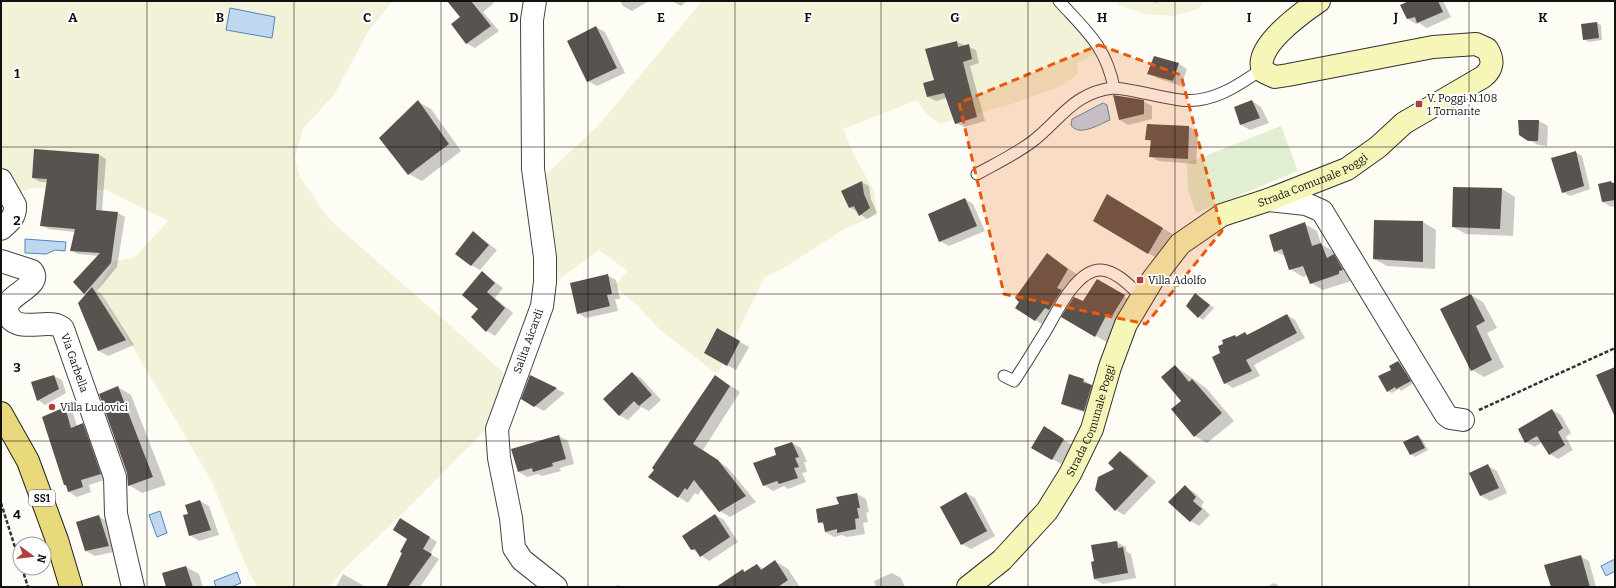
<svg xmlns="http://www.w3.org/2000/svg" width="1616" height="588" font-family="Bitter,serif">
	<style>
		.farmland { fill: #f1f2d7; fill-rule: evenodd }
		.pitch { fill: #e1eed2 }
		.water { fill: #bfd8f0; stroke: #4f85be }
		.shadow { fill: #0003 }
		.building { fill: #58534e }
		.lines { fill: none; stroke-linecap: round; stroke-linejoin: round }
		.lane-casing { stroke: #434343; stroke-width: 13 }
		.street-casing { stroke: #434343; stroke-width: 24 }
		.secondary-casing { stroke: #323232; stroke-width: 24 }
		.primary-casing { stroke: #212121; stroke-width: 24 }
		.path { stroke: #323232; stroke-width: 2.5; stroke-dasharray: 4 2; stroke-linecap: butt }
		.lane { stroke: #fff; stroke-width: 11 }
		.street { stroke: #fff; stroke-width: 22 }
		.secondary { stroke: #f6f6b8; stroke-width: 22 }
		.primary { stroke: #e8da7b; stroke-width: 22 }
		.marked { fill: #e8590c; fill-opacity: 0.2; stroke: #e8590c; stroke-width: 3; stroke-dasharray: 8 5; stroke-linejoin: round }
		.grid { fill: none; stroke: #101010; stroke-width: 1; stroke-opacity: 0.55 }
		.poi-dot { fill: #b14038; stroke: #fff; stroke-width: 1.5 }
		.labels { text-anchor: middle; stroke-width: 4; stroke-linejoin: round; paint-order: stroke }
		.shield { fill: #fff; stroke: #585858; stroke-width: 1 }
		.shield-label { font-size: 10px; font-weight: bold; fill: #101010 }
		.poi-label { font-size: 11px; fill: #101010; stroke: #fff; text-anchor: start }
		.street-label { font-size: 11px; fill: #101010; stroke: #fff }
		.grid-label { font-size: 13px; text-anchor: middle; font-weight: bold; fill: #101010; stroke: #fff; stroke-width: 4; stroke-linejoin: round; paint-order: stroke }
	</style>
	<rect width="100%" height="100%" fill="#fefdf5"/>
	<path class="farmland" d="M 1,1 L 393,1 L 369,30 L 334,95 L 303,128 L 295,159 L 300,177 L 329,219 L 503,372 L 500,402 L 492,423 L 401,515 L 342,571 L 330,587 L 258,587 L 248,571 L 211,480 L 98,288 L 114,261 L 134,258 L 168,221 L 107,190 L 33,188 L 5,196 L 1,189 ZM 34,149 L 99,154 L 97,183 L 32,178 Z
		M 702,1 L 1050,1 L 1087,38 L 1097,53 L 1077,63 L 1078,74 L 1061,86 L 1009,105 L 940,124 L 927,115 L 917,100 L 843,129 L 856,159 L 874,191 L 877,215 L 846,228 L 785,267 L 764,278 L 718,373 L 713,371 L 660,330 L 636,304 L 614,286 L 628,271 L 599,250 L 555,282 L 555,252 L 544,176 L 597,127 ZM 957,41 L 968,80 L 957,101 L 946,103 L 942,87 L 936,89 L 937,95 L 927,97 L 924,83 L 934,80 L 925,49 Z
		M 1118,1 L 1205,1 L 1198,9 L 1173,16 L 1144,14 L 1117,4 Z"/>
	<path class="pitch" d="M 1281,126 L 1298,171 L 1196,213 L 1188,190 L 1187,163 Z"/>
	<path class="water" d="M 230,8 L 275,17 L 272,38 L 226,30 Z
		M 1103,103 L 1107,105 L 1110,120 C 1098,125 1079,137 1071,125 L 1072,119 Z
		M 25,239 L 66,242 L 65,251 L 55,250 L 46,254 L 25,253 Z
		M 160,511 L 167,533 L 157,537 L 149,515 Z
		M 1615,559 L 1615,571 L 1606,576 L 1601,566 Z
		M 237,572 L 241,583 L 231,587 L 216,587 L 214,581 Z"/>
	<path class="shadow" d="M 448,1 L 492,1 L 494,3 L 483,12 L 499,31 L 475,48 L 466,43 L 462,17 Z
		M 620,1 L 649,1 L 632,11 L 623,6 Z
		M 672,1 L 687,1 L 681,6 Z
		M 1150,1 L 1158,1 L 1157,3 Z
		M 1411,1 L 1443,1 L 1451,17 L 1427,28 L 1419,23 L 1416,24 L 1408,19 Z
		M 1597,23 L 1601,25 L 1602,40 L 1589,42 L 1584,39 Z
		M 596,27 L 605,32 L 625,73 L 597,86 L 588,81 Z
		M 957,42 L 976,50 L 979,63 L 970,66 L 985,121 L 964,127 L 956,123 L 947,98 L 936,101 L 928,97 Z
		M 1179,64 L 1187,69 L 1181,86 L 1157,78 L 1149,73 Z
		M 1143,101 L 1152,106 L 1152,119 L 1128,125 L 1120,120 Z
		M 1252,101 L 1261,107 L 1269,123 L 1250,130 L 1241,125 Z
		M 418,102 L 431,109 L 461,151 L 422,181 L 409,174 Z
		M 1519,121 L 1539,121 L 1548,126 L 1547,146 L 1538,145 L 1529,140 Z
		M 1189,127 L 1198,132 L 1196,164 L 1159,161 L 1150,156 L 1152,143 L 1146,139 Z
		M 1575,152 L 1582,156 L 1590,189 L 1570,196 L 1563,192 Z
		M 99,155 L 106,159 L 102,211 L 118,213 L 125,217 L 117,267 L 97,291 L 101,293 L 134,345 L 108,356 L 99,351 L 79,303 L 87,295 L 84,293 L 99,256 L 78,254 L 71,250 L 75,232 L 48,229 L 41,225 L 47,182 L 40,182 L 33,178 Z
		M 862,182 L 869,186 L 871,199 L 877,213 L 867,219 L 850,207 Z
		M 1615,182 L 1615,206 L 1611,207 L 1603,202 L 1600,184 Z
		M 1454,188 L 1502,189 L 1515,197 L 1513,236 L 1466,234 L 1453,227 Z
		M 965,199 L 973,204 L 985,231 L 949,246 L 940,241 Z
		M 1120,203 L 1176,236 L 1162,261 L 1094,221 Z
		M 1423,222 L 1436,230 L 1435,269 L 1387,266 L 1374,259 Z
		M 1305,224 L 1317,231 L 1321,244 L 1333,251 L 1335,256 L 1346,263 L 1351,281 L 1323,290 L 1311,283 L 1308,275 L 1303,277 L 1290,269 L 1286,257 L 1275,251 Z
		M 473,232 L 497,250 L 480,270 L 471,265 Z
		M 1047,254 L 1081,277 L 1069,296 L 1074,299 L 1083,303 L 1097,280 L 1137,304 L 1108,343 L 1059,314 L 1048,328 L 1016,308 Z
		M 482,272 L 503,288 L 495,298 L 513,313 L 495,336 L 487,331 L 480,309 Z
		M 607,275 L 616,280 L 620,299 L 615,299 L 618,311 L 586,318 L 578,313 Z
		M 1471,295 L 1483,302 L 1497,328 L 1487,333 L 1504,367 L 1484,377 L 1472,370 Z
		M 1199,297 L 1214,308 L 1203,320 L 1187,306 Z
		M 1287,315 L 1295,320 L 1305,338 L 1254,365 L 1260,376 L 1233,388 L 1225,383 L 1221,353 L 1236,337 L 1245,333 L 1248,335 Z
		M 717,329 L 749,347 L 736,370 L 705,353 Z
		M 1398,362 L 1403,364 L 1414,383 L 1401,391 L 1399,389 L 1392,393 L 1388,391 L 1392,370 Z
		M 1175,366 L 1206,388 L 1234,421 L 1207,443 L 1195,436 L 1183,401 Z
		M 632,373 L 641,378 L 661,400 L 649,411 L 641,407 L 628,420 L 619,415 Z
		M 54,376 L 62,380 L 66,393 L 45,405 L 38,400 L 33,383 Z
		M 715,376 L 740,392 L 703,450 L 728,468 L 756,502 L 730,517 L 720,511 L 702,488 L 698,495 L 695,493 L 688,503 L 650,477 Z
		M 530,377 L 556,389 L 565,393 L 544,411 L 522,399 Z
		M 1084,380 L 1100,391 L 1093,415 L 1071,408 L 1062,403 Z
		M 118,387 L 131,395 L 166,485 L 142,493 L 129,485 Z
		M 65,408 L 73,413 L 77,426 L 83,424 L 91,429 L 108,479 L 89,485 L 91,492 L 77,497 L 69,492 L 65,485 Z
		M 1552,410 L 1561,415 L 1571,433 L 1566,437 L 1573,450 L 1558,459 L 1550,454 L 1542,442 L 1535,447 L 1526,442 Z
		M 1053,433 L 1072,445 L 1061,464 L 1032,447 Z
		M 559,436 L 568,441 L 574,464 L 560,468 L 561,471 L 542,476 L 538,474 L 527,477 L 519,472 Z
		M 1418,436 L 1422,439 L 1428,450 L 1415,457 L 1411,454 Z
		M 792,443 L 801,448 L 807,462 L 804,462 L 807,472 L 802,473 L 806,482 L 788,489 L 784,486 L 773,491 L 764,485 L 777,456 L 775,449 Z
		M 1120,452 L 1129,457 L 1156,482 L 1124,515 L 1116,510 Z
		M 1488,466 L 1497,471 L 1507,493 L 1490,501 L 1481,496 L 1470,474 Z
		M 1185,487 L 1194,492 L 1204,502 L 1201,506 L 1210,515 L 1199,526 L 1191,521 Z
		M 966,493 L 975,498 L 995,536 L 971,549 L 962,544 Z
		M 857,494 L 866,499 L 869,512 L 866,513 L 868,522 L 863,523 L 865,534 L 847,537 L 842,535 L 834,537 L 825,532 L 824,525 L 819,522 L 840,505 Z
		M 200,501 L 209,506 L 219,535 L 199,541 L 190,535 L 190,515 Z
		M 715,515 L 724,520 L 738,542 L 709,561 L 692,549 Z
		M 98,516 L 107,521 L 118,551 L 95,556 L 86,551 Z
		M 408,523 L 437,542 L 430,554 L 439,559 L 420,587 L 387,587 L 408,539 Z
		M 1117,542 L 1126,547 L 1126,551 L 1131,554 L 1136,578 L 1103,584 L 1094,579 L 1095,562 L 1092,546 Z
		M 1580,556 L 1589,561 L 1596,587 L 1552,587 Z
		M 775,561 L 788,569 L 800,587 L 727,587 L 743,571 L 745,572 L 757,565 L 764,569 Z
		M 186,567 L 199,574 L 203,587 L 167,587 Z
		M 892,573 L 901,578 L 905,587 L 876,587 L 874,581 Z
		M 343,574 L 366,587 L 336,587 Z
		M 1274,583 L 1281,587 L 1266,587 Z
		M 618,585 L 622,587 L 613,587 Z"/>
	<path class="building" d="M 447,1 L 471,1 L 491,26 L 466,44 L 451,24 L 460,17 Z
		M 1409,1 L 1438,1 L 1443,12 L 1417,23 L 1415,17 L 1407,19 L 1400,5 Z
		M 1597,22 L 1599,38 L 1583,40 L 1581,24 Z
		M 596,26 L 617,68 L 587,82 L 567,41 Z
		M 957,41 L 958,47 L 969,44 L 972,59 L 963,62 L 977,117 L 955,124 L 944,93 L 927,97 L 923,83 L 934,80 L 925,49 Z
		M 1154,56 L 1179,63 L 1173,81 L 1147,74 Z
		M 1113,95 L 1144,100 L 1144,114 L 1119,120 Z
		M 418,100 L 449,144 L 408,175 L 379,138 Z
		M 1252,100 L 1260,118 L 1240,125 L 1234,107 Z
		M 1518,120 L 1539,120 L 1538,141 L 1528,141 L 1519,135 Z
		M 1147,124 L 1189,126 L 1188,159 L 1149,157 L 1151,140 L 1145,140 Z
		M 34,149 L 99,154 L 96,210 L 118,212 L 111,263 L 84,294 L 73,282 L 100,253 L 70,251 L 75,229 L 40,226 L 47,179 L 32,178 Z
		M 1576,151 L 1584,186 L 1562,193 L 1551,158 Z
		M 862,181 L 864,194 L 870,208 L 859,216 L 854,206 L 849,208 L 841,191 Z
		M 1611,181 L 1612,183 L 1615,183 L 1615,200 L 1602,202 L 1598,184 Z
		M 1453,187 L 1502,188 L 1500,229 L 1452,227 Z
		M 1107,194 L 1163,228 L 1148,254 L 1093,221 Z
		M 965,198 L 977,226 L 939,242 L 928,214 Z
		M 1374,220 L 1423,221 L 1423,262 L 1373,259 Z
		M 1305,222 L 1312,246 L 1321,243 L 1327,258 L 1334,254 L 1343,270 L 1339,271 L 1339,274 L 1310,284 L 1303,266 L 1289,270 L 1282,249 L 1274,252 L 1269,235 Z
		M 473,231 L 489,245 L 471,266 L 455,254 Z
		M 1047,253 L 1068,269 L 1057,288 L 1062,290 L 1049,310 L 1045,308 L 1035,321 L 1015,308 L 1019,302 L 1015,298 Z
		M 482,271 L 495,283 L 487,292 L 505,308 L 486,332 L 471,317 L 478,309 L 462,295 Z
		M 608,274 L 612,294 L 607,295 L 610,306 L 577,314 L 570,283 Z
		M 1097,279 L 1125,295 L 1112,316 L 1107,314 L 1095,337 L 1061,317 L 1074,297 L 1083,301 Z
		M 92,287 L 126,340 L 98,351 L 78,303 Z
		M 1195,293 L 1210,305 L 1198,318 L 1186,306 Z
		M 1471,294 L 1485,321 L 1476,326 L 1492,360 L 1471,371 L 1440,309 Z
		M 1287,314 L 1297,333 L 1246,360 L 1252,371 L 1224,384 L 1212,357 L 1220,353 L 1218,346 L 1223,344 L 1222,340 L 1235,335 L 1236,337 L 1245,332 L 1247,335 Z
		M 717,328 L 740,341 L 727,366 L 704,353 Z
		M 1398,361 L 1411,381 L 1396,389 L 1395,387 L 1387,392 L 1378,376 L 1391,370 L 1389,366 Z
		M 1175,365 L 1189,382 L 1192,379 L 1222,413 L 1194,437 L 1171,409 L 1181,401 L 1161,377 Z
		M 1615,367 L 1615,417 L 1596,375 Z
		M 632,372 L 652,395 L 639,406 L 634,401 L 619,416 L 603,399 Z
		M 1069,374 L 1084,379 L 1083,382 L 1092,385 L 1084,411 L 1061,404 Z
		M 54,375 L 59,389 L 37,401 L 31,382 Z
		M 530,375 L 557,388 L 534,407 L 521,399 Z
		M 715,375 L 730,386 L 693,444 L 718,460 L 746,496 L 719,512 L 694,480 L 687,490 L 685,488 L 678,498 L 648,477 L 654,470 L 652,468 Z
		M 118,386 L 153,477 L 128,486 L 127,473 L 99,394 Z
		M 65,407 L 71,428 L 83,423 L 101,474 L 81,480 L 83,487 L 68,492 L 66,485 L 64,485 L 42,417 Z
		M 1552,409 L 1563,428 L 1558,432 L 1565,445 L 1549,455 L 1537,436 L 1525,443 L 1518,429 Z
		M 1044,426 L 1064,439 L 1052,460 L 1031,448 Z
		M 559,435 L 566,459 L 552,463 L 553,466 L 533,472 L 532,468 L 518,472 L 511,449 Z
		M 1418,435 L 1425,448 L 1410,455 L 1403,442 Z
		M 792,442 L 799,457 L 795,458 L 799,467 L 794,468 L 798,478 L 779,484 L 777,481 L 763,486 L 753,463 L 776,455 L 774,448 Z
		M 1120,451 L 1148,476 L 1115,511 L 1095,490 L 1098,477 L 1114,469 L 1108,463 Z
		M 1488,464 L 1499,488 L 1480,496 L 1469,473 Z
		M 1185,485 L 1196,497 L 1193,501 L 1202,509 L 1190,522 L 1168,502 Z
		M 966,492 L 987,531 L 961,545 L 940,507 Z
		M 857,493 L 860,508 L 857,508 L 859,518 L 855,519 L 856,529 L 837,533 L 837,529 L 825,532 L 823,522 L 818,523 L 816,509 L 839,504 L 836,497 Z
		M 200,500 L 211,530 L 189,536 L 183,515 L 188,514 L 185,505 Z
		M 715,514 L 730,537 L 700,557 L 695,549 L 691,550 L 682,536 Z
		M 99,515 L 109,546 L 85,551 L 76,522 Z
		M 400,518 L 430,537 L 423,549 L 432,554 L 408,587 L 386,587 L 402,553 L 400,552 L 407,539 L 393,530 Z
		M 1117,541 L 1118,548 L 1123,547 L 1128,573 L 1094,579 L 1091,562 L 1094,561 L 1091,545 Z
		M 1581,555 L 1590,587 L 1551,587 L 1544,565 Z
		M 775,560 L 788,580 L 778,587 L 716,587 L 743,569 L 744,572 L 757,564 L 761,570 Z
		M 186,566 L 193,587 L 166,587 L 162,573 Z"/>
	<g class="lines">
		<defs>
			<path id="lane" d="M 1059,1 C 1086,31 1106,46 1114,88
				M 977,174 C 995,164 1016,154 1033,141 C 1061,119 1074,92 1114,88 C 1136,90 1158,97 1180,100 C 1211,104 1238,86 1262,69
				M 1004,376 L 1014,381 C 1025,365 1035,348 1045,332 C 1056,314 1076,269 1101,270 C 1117,271 1131,287 1142,297"/>
			<g id="street">
				<path d="M 535,1 L 532,20 L 533,169 L 545,257 L 545,282 L 542,306 L 497,429 L 499,458 L 511,518 L 514,548 L 522,560 L 556,587"/>
				<path d="M 1,180 L 15,205 C 16,217 9,222 1,229"/>
				<path d="M 1268,200 L 1306,204 L 1322,211 L 1446,415 L 1450,418 L 1463,420"/>
				<path id="s1" d="M 1,261 L 32,271 C 44,286 4,295 7,310 C 12,338 51,315 63,329 L 115,477 L 116,514 L 133,587"/>
			</g>
			<g id="secondary">
				<path id="s2" d="M 968,587 L 1002,560 L 1047,511 L 1070,474 L 1092,429 L 1110,367 L 1126,324 L 1153,279 L 1180,244 L 1222,215 L 1268,200 L 1347,169 L 1378,147 L 1404,123 L 1483,77 C 1493,69 1494,60 1487,49 L 1476,44 L 1433,47 L 1288,75 L 1275,77 L 1264,72 C 1250,49 1303,12 1319,1"/>
			</g>
			<path id="primary" d="M 1,413 L 28,461 L 57,540 L 71,587"/>
		</defs>
		<use href="#lane" class="lane-casing"/>
		<use href="#street" class="street-casing"/>
		<use href="#secondary" class="secondary-casing"/>
		<use href="#primary" class="primary-casing"/>
		<path class="path" d="M 1479,410 L 1615,348
			M 1,503 L 20,563
			M 22,568 L 28,587"/>
		<use href="#lane" class="lane"/>
		<use href="#street" class="street"/>
		<use href="#secondary" class="secondary"/>
		<use href="#primary" class="primary"/>
	</g>
	<path class="marked" d="M 1099,45 L 1181,75 L 1222,231 L 1146,324 L 1004,294 L 959,103 Z"/>
	<path class="grid" d="M 147,1 L 147,587M 294,1 L 294,587M 441,1 L 441,587M 588,1 L 588,587M 735,1 L 735,587M 881,1 L 881,587M 1028,1 L 1028,587M 1175,1 L 1175,587M 1322,1 L 1322,587M 1469,1 L 1469,587M 1,147 L 1615,147M 1,294 L 1615,294M 1,441 L 1615,441"/>
	<g class="poi-dot">
		<rect x="1415" y="100" width="8" height="8" rx="2"/>
		<rect x="1136" y="276" width="8" height="8" rx="2"/>
		<circle cx="52" cy="407" r="4"/>
	</g>
	<g class="labels">
		<rect class="shield" x="29" y="490" width="26" height="16" rx="3"/>
		<g class="shield-label">
			<text x="42" y="502">SS1</text>
		</g>
		<g class="poi-label">
			<text x="1427" y="102">V. Poggi N.108<tspan x="1427" dy="13">1 Tornante</tspan></text>
			<text x="1148" y="284">Villa Adolfo</text>
			<text x="60" y="411">Villa Ludovici</text>
		</g>
		<g class="street-label">
			<text dy="4" stroke="none"><textPath href="#s2" startOffset="559">Strada Comunale Poggi</textPath></text>
			<text transform="translate(528 341) rotate(-70)" y="4">Salita Aicardi</text>
			<text dy="4" stroke="none"><textPath href="#s1" startOffset="184">Via Garbella</textPath></text>
			<text dy="4" stroke="none"><textPath href="#s2" startOffset="211">Strada Comunale Poggi</textPath></text>
		</g>
	</g>
	<g class="grid-label">
		<text x="73" y="22">A</text>
		<text x="220" y="22">B</text>
		<text x="367" y="22">C</text>
		<text x="514" y="22">D</text>
		<text x="661" y="22">E</text>
		<text x="808" y="22">F</text>
		<text x="955" y="22">G</text>
		<text x="1102" y="22">H</text>
		<text x="1249" y="22">I</text>
		<text x="1396" y="22">J</text>
		<text x="1543" y="22">K</text>
		<text x="17" y="78">1</text>
		<text x="17" y="225">2</text>
		<text x="17" y="372">3</text>
		<text x="17" y="519">4</text>
	</g>
	<rect width="1616" height="588" fill="none" stroke="#101010" stroke-width="4"/>
	<g transform="translate(32 556) rotate(105)"><circle r="19" fill="#ffffff" stroke="#9f9f9f"/>
	<path d="M0-3L7 15L0 10L-7 15Z" fill="#b14038"/>
	<text y="-6" font-size="11" font-weight="bold" text-anchor="middle" fill="#101010">N</text>
	</g>
</svg>
